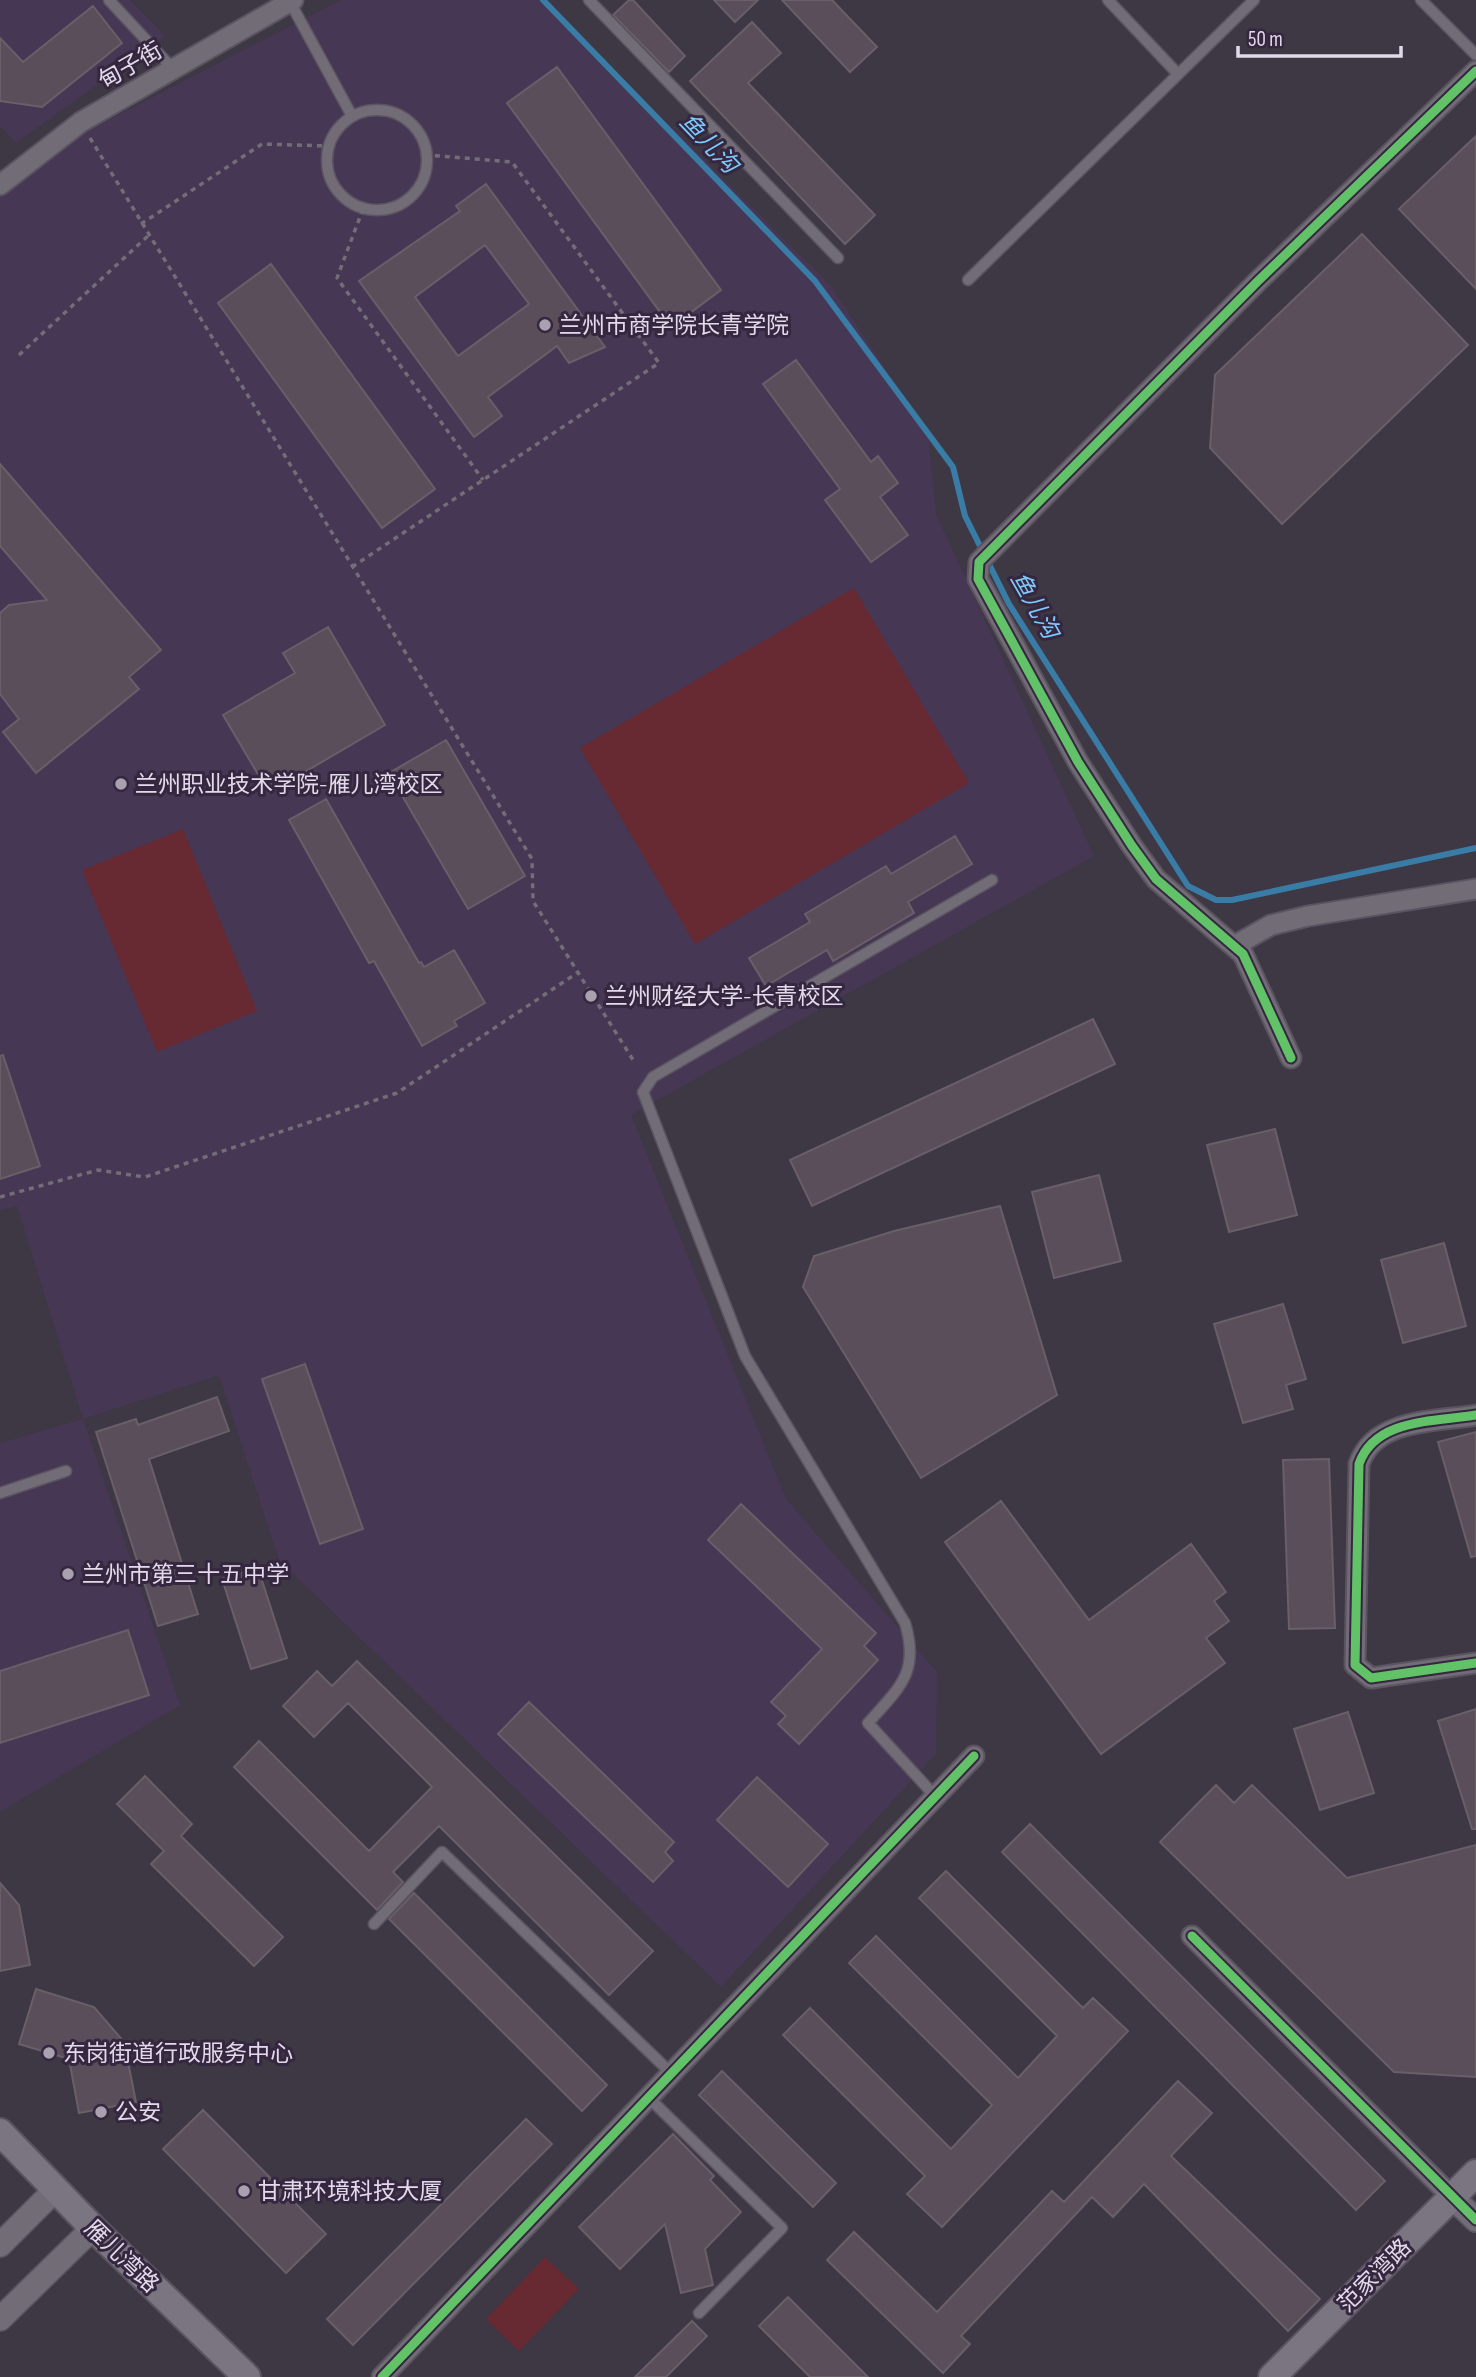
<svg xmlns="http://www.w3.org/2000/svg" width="1476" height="2377" font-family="'Sofia Sans Condensed','Noto Sans SC',sans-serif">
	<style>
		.built { fill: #463754 }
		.green { fill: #672a32 }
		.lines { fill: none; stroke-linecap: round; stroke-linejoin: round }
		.stream { stroke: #397ca6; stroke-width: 6 }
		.building { fill: #5b4e5b; stroke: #685f68; stroke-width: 2; fill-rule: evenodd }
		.service-casing { stroke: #5b5460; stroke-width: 13 }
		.minor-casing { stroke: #5b5460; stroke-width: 23 }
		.tertiary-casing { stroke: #5b5460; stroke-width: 26 }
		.secondary-casing { stroke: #5b5460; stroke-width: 30 }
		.path { stroke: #736d77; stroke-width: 3.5; stroke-dasharray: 5 5; stroke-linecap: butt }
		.service { stroke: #716c76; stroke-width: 10 }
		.minor { stroke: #716c76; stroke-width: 19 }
		.tertiary { stroke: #716c76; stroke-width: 23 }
		.secondary { stroke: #7a7580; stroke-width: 26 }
		.cycleway-casing { stroke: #34273f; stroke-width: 13 }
		.cycleway { stroke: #61c268; stroke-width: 9 }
		.poi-dot { fill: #a9a1b0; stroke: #34273f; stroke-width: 2.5 }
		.labels { text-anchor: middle; stroke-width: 6; stroke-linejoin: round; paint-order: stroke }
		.street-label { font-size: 23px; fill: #e2daea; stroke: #34273f }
		.poi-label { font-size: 23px; fill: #e2daea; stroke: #34273f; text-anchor: start }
		.water-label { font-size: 24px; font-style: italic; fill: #7ccafc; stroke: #34273f }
	</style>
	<rect width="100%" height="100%" fill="#3e3744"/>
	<path class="built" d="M 0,0 L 130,0 L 165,36 L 16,143 L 0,126 Z
		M 341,0 L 544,0 L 831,286 L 928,434 L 936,514 L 1094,856 L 631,1115 L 786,1499 L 937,1672 L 936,1754 L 721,1987 L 279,1560 L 219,1375 L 83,1419 L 180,1705 L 0,1812 L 0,1443 L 83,1419 L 17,1206 L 0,1210 L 0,197 L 83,133 Z"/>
	<path class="green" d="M 854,588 L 969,783 L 695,944 L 580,748 Z
		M 183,829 L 257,1011 L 157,1052 L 82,870 Z
		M 545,2257 L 579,2289 L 519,2351 L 486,2319 Z"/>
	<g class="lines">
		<path class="stream" d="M 543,0 L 815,281 L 953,467 L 965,516 L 1009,604 L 1188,886 L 1216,900 L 1232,900 L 1476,848"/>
	</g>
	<path class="building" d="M 629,0 L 633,0 L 685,56 L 669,72 L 613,15 Z
		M 714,0 L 758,0 L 735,22 Z
		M 782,0 L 832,0 L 877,47 L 850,72 Z
		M 93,6 L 122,43 L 42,107 L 0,101 L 0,38 L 23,62 Z
		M 752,22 L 781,53 L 748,83 L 875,215 L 845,244 L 690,81 Z
		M 557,67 L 721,290 L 671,327 L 507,103 Z
		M 1476,136 L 1476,289 L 1399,209 Z
		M 486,184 L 605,347 L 569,363 L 557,346 L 488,397 L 502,416 L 474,437 L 359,281 L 460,211 L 456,206 ZM 485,245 L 529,304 L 458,356 L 415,297 Z
		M 1362,234 L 1468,345 L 1282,524 L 1210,448 L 1215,375 Z
		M 271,264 L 435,489 L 382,528 L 218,303 Z
		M 796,360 L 871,462 L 878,456 L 898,483 L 880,497 L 908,535 L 871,562 L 825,500 L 840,489 L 763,384 Z
		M 0,464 L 161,650 L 129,677 L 139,689 L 36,773 L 3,732 L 19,719 L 0,694 L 0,613 L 9,605 L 47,600 L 0,546 Z
		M 328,627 L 385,725 L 269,793 L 223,715 L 295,673 L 283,653 Z
		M 446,740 L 525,876 L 468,909 L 389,773 Z
		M 326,799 L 419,963 L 421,962 L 424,967 L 454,950 L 485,1003 L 454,1021 L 457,1026 L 422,1046 L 374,961 L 369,963 L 289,820 Z
		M 955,836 L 972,864 L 908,902 L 914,913 L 833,961 L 827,950 L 766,986 L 749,958 L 810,922 L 805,914 L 886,866 L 891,874 Z
		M 1093,1019 L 1115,1064 L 812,1206 L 790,1160 Z
		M 3,1055 L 40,1166 L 0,1179 L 0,1056 Z
		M 1275,1129 L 1297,1215 L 1229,1232 L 1207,1145 Z
		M 1099,1175 L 1121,1261 L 1054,1278 L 1032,1192 Z
		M 1000,1206 L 1057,1395 L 921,1478 L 803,1287 L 814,1256 L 894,1231 Z
		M 1444,1243 L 1466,1326 L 1403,1343 L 1381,1260 Z
		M 1283,1304 L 1306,1379 L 1286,1385 L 1293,1409 L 1243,1423 L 1214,1324 Z
		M 305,1364 L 363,1529 L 320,1544 L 262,1379 Z
		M 217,1397 L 229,1431 L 149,1459 L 198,1614 L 158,1626 L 96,1432 L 136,1419 L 138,1425 Z
		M 1476,1432 L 1476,1556 L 1471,1557 L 1438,1442 Z
		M 1329,1459 L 1335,1628 L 1289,1629 L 1283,1460 Z
		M 1001,1501 L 1089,1620 L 1191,1544 L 1226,1592 L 1214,1601 L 1229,1621 L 1206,1638 L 1225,1663 L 1101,1754 L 945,1542 Z
		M 741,1504 L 876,1633 L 864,1646 L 878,1660 L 799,1744 L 778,1724 L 786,1716 L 771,1702 L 822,1649 L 708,1540 Z
		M 258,1568 L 287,1658 L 251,1669 L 222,1579 Z
		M 128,1630 L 149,1695 L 0,1743 L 0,1671 Z
		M 357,1661 L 653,1951 L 609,1995 L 439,1826 L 393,1872 L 403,1882 L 377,1910 L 234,1767 L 259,1741 L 369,1851 L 432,1787 L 348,1703 L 314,1737 L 283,1706 L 317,1671 L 332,1686 Z
		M 529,1702 L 674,1842 L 665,1852 L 673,1861 L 653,1882 L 498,1734 Z
		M 1476,1709 L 1476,1829 L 1472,1829 L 1438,1721 Z
		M 1348,1712 L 1374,1793 L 1320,1810 L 1294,1729 Z
		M 145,1776 L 192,1824 L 181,1836 L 283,1937 L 254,1966 L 151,1864 L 164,1851 L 117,1804 Z
		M 757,1777 L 828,1844 L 788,1887 L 717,1820 Z
		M 1216,1785 L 1234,1803 L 1252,1785 L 1347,1878 L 1476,1845 L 1476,2077 L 1394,2072 L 1160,1842 Z
		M 1030,1824 L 1385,2181 L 1356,2210 L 1002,1852 Z
		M 946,1871 L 1083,2008 L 1093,1998 L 1128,2031 L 942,2227 L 907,2194 L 925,2176 L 783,2035 L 810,2008 L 951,2149 L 992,2105 L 849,1963 L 876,1936 L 1018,2078 L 1057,2036 L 919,1898 Z
		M 0,1883 L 19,1905 L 30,1965 L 0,1971 Z
		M 414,1893 L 607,2085 L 582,2111 L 389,1919 Z
		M 36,1989 L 94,2007 L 124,2042 L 136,2102 L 79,2113 L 69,2059 L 19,2044 Z
		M 722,2071 L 836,2183 L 813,2207 L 699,2095 Z
		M 1178,2081 L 1212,2113 L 1171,2156 L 1320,2299 L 1288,2331 L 1144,2184 L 1113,2217 L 1092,2197 L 961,2336 L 970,2344 L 943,2373 L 827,2260 L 854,2232 L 937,2312 L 1052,2191 L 1064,2202 Z
		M 203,2110 L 326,2234 L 286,2273 L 163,2149 Z
		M 526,2119 L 552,2144 L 353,2345 L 327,2319 Z
		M 673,2134 L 714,2176 L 710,2180 L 741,2212 L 705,2249 L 713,2285 L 681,2293 L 665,2224 L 620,2269 L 579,2227 Z
		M 788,2297 L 868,2377 L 810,2377 L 759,2326 Z
		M 692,2321 L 707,2336 L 666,2377 L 635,2377 Z"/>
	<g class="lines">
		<defs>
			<path id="service" d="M 109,0 L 173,69
				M 589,0 L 838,258
				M 1108,0 L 1178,74
				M 1421,0 L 1476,55
				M 290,2 L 352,116
				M327 160a50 50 0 1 1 100 0a50 50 0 1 1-100 0Z
				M 968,280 L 1254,0
				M 0,1493 L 66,1471
				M 935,1796 L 868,1723 C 899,1688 920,1673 905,1623 L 745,1356 L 643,1092 L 653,1077 L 992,880
				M 374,1924 L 442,1852 L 671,2073
				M 648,2097 L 782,2228 L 699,2313"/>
			<path id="minor" d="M 0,185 L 81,122 L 293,0
				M 1234,946 L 1271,925 L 1308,916 L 1476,889
				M 1291,1058 L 1243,954 L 1156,879 L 1132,846 L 1078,762 L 978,579 L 979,562 L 1257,282 L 1476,71
				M 1476,1415 C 1435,1422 1375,1418 1359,1464 L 1355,1665 L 1371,1678 L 1476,1663
				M 1192,1936 L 1452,2197
				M 382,2377 L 974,1756"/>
			<path id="tertiary" d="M 1452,2197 L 1476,2220
				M 0,2245 L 55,2190
				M 0,2319 L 93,2228"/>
			<path id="secondary" d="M 0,2132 L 93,2228 L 247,2377
				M 1272,2377 L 1476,2173"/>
		</defs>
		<use href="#service" class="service-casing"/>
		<use href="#minor" class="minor-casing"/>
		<use href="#tertiary" class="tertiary-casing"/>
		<use href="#secondary" class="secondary-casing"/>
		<path class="path" d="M 90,138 L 532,859 L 533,901 L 635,1063
			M 363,209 L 337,278 L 483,480
			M 141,224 L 262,144 L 328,146
			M 19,355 L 149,235
			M 352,567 L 659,363 L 512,162 L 427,155
			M 0,1197 L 98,1170 L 145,1177 L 397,1093 L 577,973"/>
		<use href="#service" class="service"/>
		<use href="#minor" class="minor"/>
		<use href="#tertiary" class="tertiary"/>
		<use href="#secondary" class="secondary"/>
		<defs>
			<path id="cycleway" d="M 1291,1058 L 1243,954 L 1156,879 L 1132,846 L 1078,762 L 978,579 L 979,562 L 1257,282 L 1476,71
				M 1476,1415 C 1435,1422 1375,1418 1359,1464 L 1355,1665 L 1371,1678 L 1476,1663
				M 1192,1936 L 1476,2220
				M 382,2377 L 974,1756"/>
		</defs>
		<use href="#cycleway" class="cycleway-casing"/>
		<use href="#cycleway" class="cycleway"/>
	</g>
	<g class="poi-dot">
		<circle cx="545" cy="325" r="7"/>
		<circle cx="121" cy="784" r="7"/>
		<circle cx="591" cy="996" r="7"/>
		<circle cx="68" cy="1574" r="7"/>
		<circle cx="49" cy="2053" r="7"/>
		<circle cx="101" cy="2112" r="7"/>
		<circle cx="244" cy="2191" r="7"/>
	</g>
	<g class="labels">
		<g class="street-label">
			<text transform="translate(130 65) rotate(-30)" y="8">甸子街</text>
			<text transform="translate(122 2256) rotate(44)" y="8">雁儿湾路</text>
			<text transform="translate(1374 2275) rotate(-45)" y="8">范家湾路</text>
		</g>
		<g class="poi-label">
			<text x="559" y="333">兰州市商学院长青学院</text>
			<text x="135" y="792">兰州职业技术学院-雁儿湾校区</text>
			<text x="605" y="1004">兰州财经大学-长青校区</text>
			<text x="82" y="1582">兰州市第三十五中学</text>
			<text x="63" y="2061">东岗街道行政服务中心</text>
			<text x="115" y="2120">公安</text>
			<text x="258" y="2199">甘肃环境科技大厦</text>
		</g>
		<g class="water-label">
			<text transform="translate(709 143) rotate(46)" y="8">鱼儿沟</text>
			<text transform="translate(1035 605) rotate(60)" y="8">鱼儿沟</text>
		</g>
	</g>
	<path d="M1238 46v10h163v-10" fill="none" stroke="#e2daea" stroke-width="3.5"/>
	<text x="1248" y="46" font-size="21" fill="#e2daea" stroke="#34273f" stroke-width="5" paint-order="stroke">50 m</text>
</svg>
